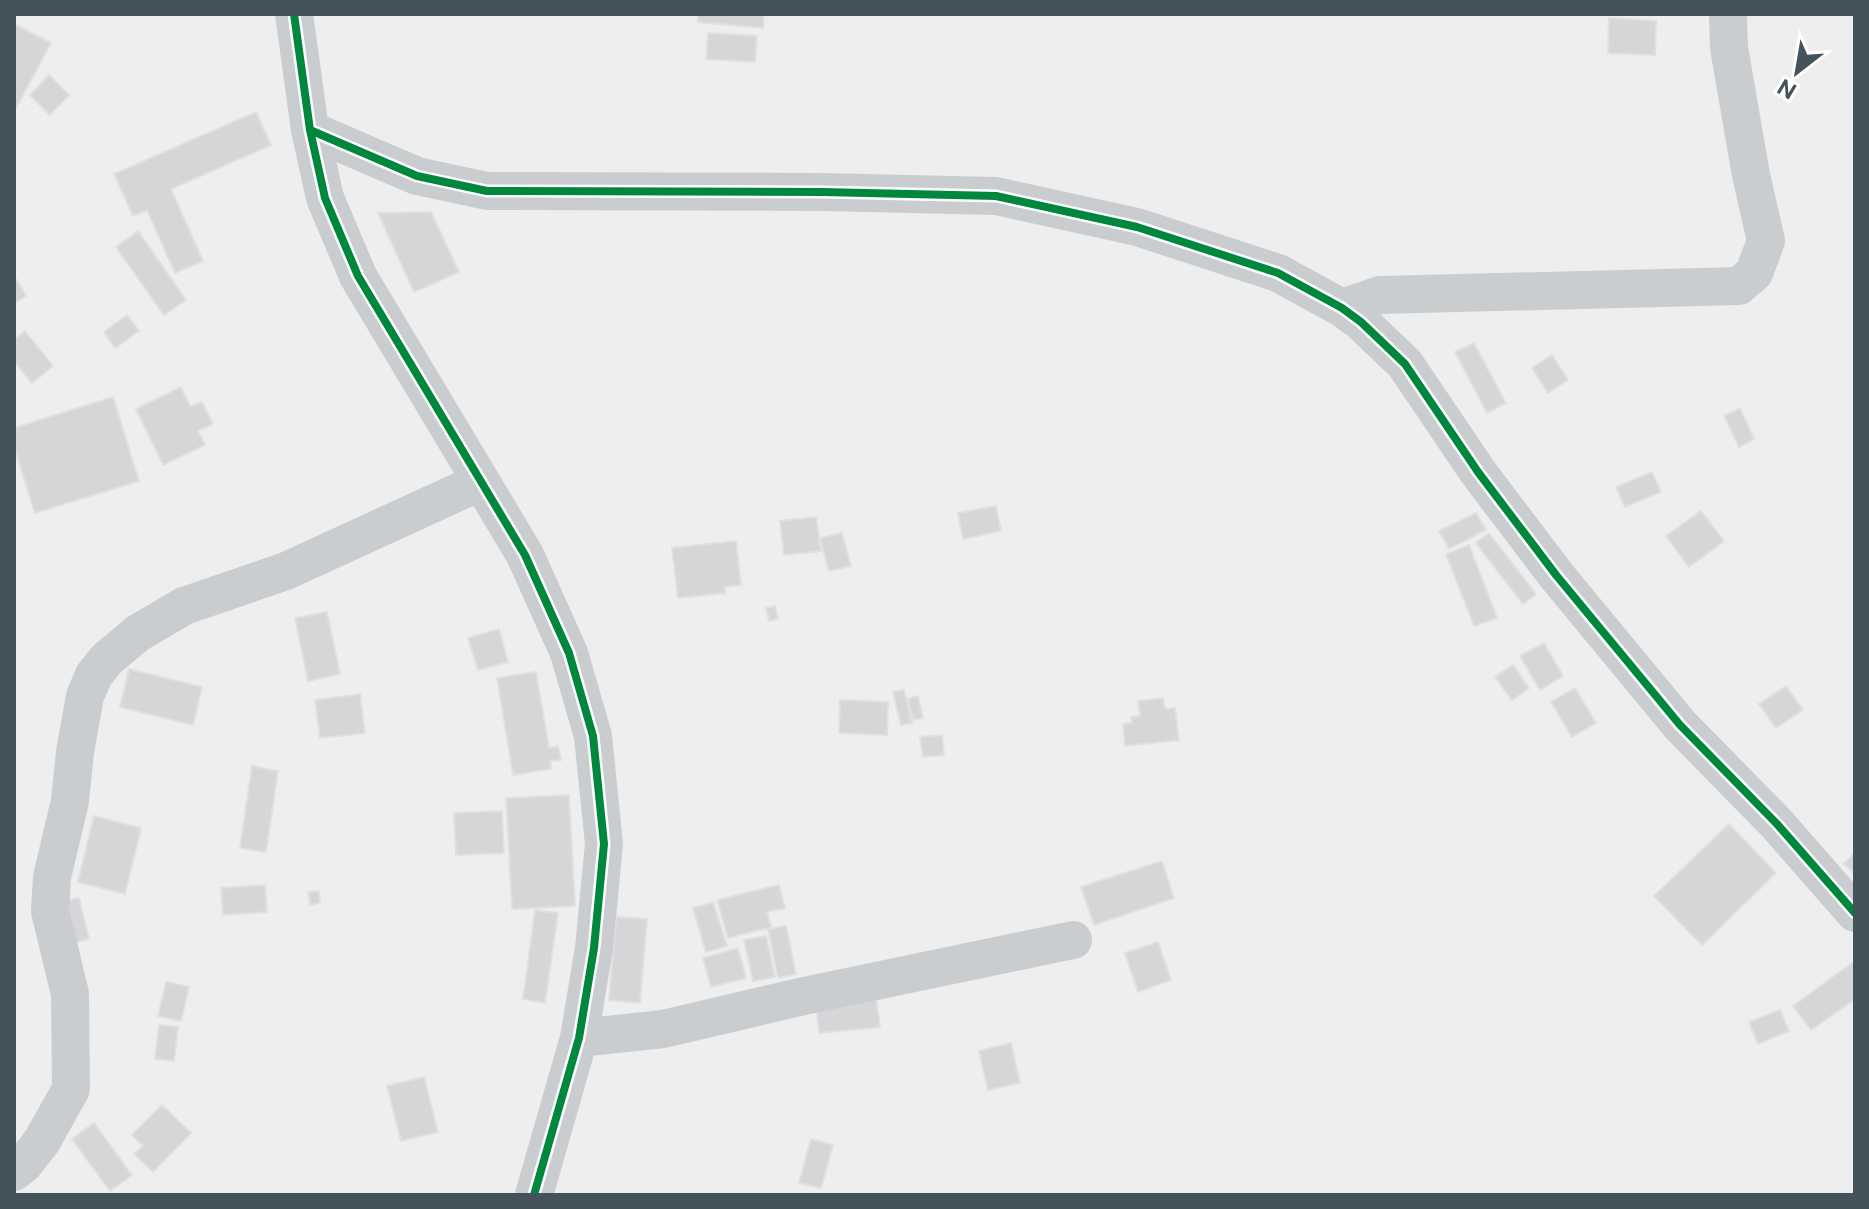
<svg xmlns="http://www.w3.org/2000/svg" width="1869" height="1209" font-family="'Public Sans',sans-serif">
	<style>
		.building { fill: #d6d6d9; stroke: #e0e0e1; stroke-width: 2 }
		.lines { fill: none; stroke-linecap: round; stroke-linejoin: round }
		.minor { stroke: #cacdcf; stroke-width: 38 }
		.cycleway-casing { stroke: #fff; stroke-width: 13 }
		.cycleway { stroke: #00873e; stroke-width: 8 }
	</style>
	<rect width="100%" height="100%" fill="#efeeee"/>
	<path class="building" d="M 698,14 L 764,14 L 763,28 L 698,22 Z
		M 1609,18 L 1656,21 L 1655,55 L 1608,53 Z
		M 14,24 L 51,43 L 14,112 Z
		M 708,33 L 757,36 L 755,62 L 706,59 Z
		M 49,75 L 69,95 L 50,115 L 30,95 Z
		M 256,112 L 271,145 L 171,189 L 203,261 L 175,273 L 147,210 L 133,216 L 114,174 Z
		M 431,212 L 459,272 L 414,292 L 378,213 Z
		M 138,231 L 186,300 L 164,315 L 116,247 Z
		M 16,279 L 26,296 L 14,303 L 14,280 Z
		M 127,315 L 139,331 L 115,348 L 104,332 Z
		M 25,331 L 53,366 L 32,383 L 14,361 L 14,340 Z
		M 1474,343 L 1506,403 L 1487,413 L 1455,352 Z
		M 1552,355 L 1568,380 L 1548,393 L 1532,368 Z
		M 181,387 L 190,407 L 202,402 L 213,424 L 198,431 L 205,445 L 163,465 L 136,409 Z
		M 113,397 L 139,481 L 35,513 L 14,446 L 14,428 Z
		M 1740,408 L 1754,439 L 1739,447 L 1724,416 Z
		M 1652,472 L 1661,492 L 1625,507 L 1616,487 Z
		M 996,506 L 1001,531 L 963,539 L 958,513 Z
		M 1701,511 L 1724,541 L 1689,567 L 1666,536 Z
		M 1476,513 L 1486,530 L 1449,549 L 1439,531 Z
		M 816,517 L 821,551 L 784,555 L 780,521 Z
		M 842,533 L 851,566 L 829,571 L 820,538 Z
		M 1489,533 L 1536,594 L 1523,604 L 1476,543 Z
		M 736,541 L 741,585 L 725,587 L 725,593 L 678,598 L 672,548 Z
		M 1469,545 L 1497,618 L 1474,626 L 1446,554 Z
		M 775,606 L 778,619 L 769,621 L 766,608 Z
		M 327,612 L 340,674 L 308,681 L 295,618 Z
		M 499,629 L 508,662 L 478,670 L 468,638 Z
		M 1544,643 L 1563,676 L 1540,690 L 1520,656 Z
		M 1513,665 L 1529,688 L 1512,700 L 1495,677 Z
		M 129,669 L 202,687 L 193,725 L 120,707 Z
		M 536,672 L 549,748 L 558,746 L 561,760 L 550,761 L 551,769 L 513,775 L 497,678 Z
		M 1786,686 L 1803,710 L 1776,728 L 1759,704 Z
		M 1575,688 L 1596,723 L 1572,737 L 1551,702 Z
		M 904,690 L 912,723 L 901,725 L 893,692 Z
		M 360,694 L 365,733 L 320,738 L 315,700 Z
		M 918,696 L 923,718 L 913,720 L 908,699 Z
		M 1163,698 L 1165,709 L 1175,708 L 1179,740 L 1125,746 L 1123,724 L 1132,723 L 1131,717 L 1140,716 L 1138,701 Z
		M 840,700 L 888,702 L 887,735 L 839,733 Z
		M 942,735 L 944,755 L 923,757 L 920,737 Z
		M 252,766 L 278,771 L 266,852 L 240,848 Z
		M 569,795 L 575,906 L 512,909 L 506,798 Z
		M 502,811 L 504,853 L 456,855 L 454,813 Z
		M 94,816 L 141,828 L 125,894 L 78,882 Z
		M 1729,824 L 1776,873 L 1702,945 L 1654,896 Z
		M 1855,852 L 1855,874 L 1844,864 Z
		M 1162,861 L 1174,898 L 1094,925 L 1081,887 Z
		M 265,885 L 267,912 L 223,915 L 221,888 Z
		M 779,885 L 785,908 L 767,912 L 771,927 L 728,938 L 717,900 Z
		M 319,891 L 320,903 L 310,905 L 308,892 Z
		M 79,898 L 89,939 L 72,943 L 62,902 Z
		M 713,902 L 727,946 L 706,952 L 693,908 Z
		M 535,910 L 558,913 L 545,1003 L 523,999 Z
		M 616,917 L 647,919 L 640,1003 L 609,1000 Z
		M 786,926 L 796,974 L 778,978 L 768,929 Z
		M 766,936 L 775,977 L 753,981 L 744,940 Z
		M 1158,942 L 1171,980 L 1138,992 L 1125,953 Z
		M 738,948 L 746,978 L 711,987 L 703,958 Z
		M 1855,961 L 1855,999 L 1811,1030 L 1793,1006 Z
		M 166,982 L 189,987 L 181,1021 L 158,1016 Z
		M 876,998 L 880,1027 L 819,1033 L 816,1004 Z
		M 1780,1010 L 1789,1031 L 1758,1044 L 1749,1022 Z
		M 159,1025 L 178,1027 L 174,1061 L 155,1059 Z
		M 1011,1043 L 1020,1083 L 988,1090 L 979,1051 Z
		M 424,1077 L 438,1132 L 401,1141 L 387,1086 Z
		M 162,1105 L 191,1133 L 153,1172 L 134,1154 L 143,1146 L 132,1135 Z
		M 94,1123 L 132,1175 L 110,1191 L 72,1139 Z
		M 811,1139 L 833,1145 L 821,1188 L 799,1183 Z"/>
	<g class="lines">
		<path class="minor" d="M 294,14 L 310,130 L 325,198 L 358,276 L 525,555 L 569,653 L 593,736 L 604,844 L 594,948 L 579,1038 L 534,1195
			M 310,130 L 417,176 L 487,191 L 822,192 L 996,196 L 1137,227 L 1278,273 L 1342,308 L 1361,322 L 1405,364 L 1478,472 L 1556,575 L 1680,725 L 1777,824 L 1855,913
			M 1342,308 L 1380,295 L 1739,286 L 1754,273 L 1766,241 L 1751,175 L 1729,48 L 1728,14
			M 579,1038 L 663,1029 L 804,996 L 1073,940
			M 14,1172 L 24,1164 L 42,1141 L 71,1089 L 70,994 L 50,911 L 52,877 L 70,801 L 75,752 L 85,696 L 94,675 L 107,659 L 138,633 L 184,606 L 286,571 L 480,482"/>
		<defs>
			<path id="cycleway" d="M 294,14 L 310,130 L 325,198 L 358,276 L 525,555 L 569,653 L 593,736 L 604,844 L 594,948 L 579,1038 L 534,1195
				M 310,130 L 417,176 L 487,191 L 822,192 L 996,196 L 1137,227 L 1278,273 L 1342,308 L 1361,322 L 1405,364 L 1478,472 L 1556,575 L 1680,725 L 1777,824 L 1855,913"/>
		</defs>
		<use href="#cycleway" class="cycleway-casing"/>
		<use href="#cycleway" class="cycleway"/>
	</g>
	<rect width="1869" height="1209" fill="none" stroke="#44525c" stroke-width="32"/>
	<g transform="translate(1797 72) rotate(211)" stroke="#ffffff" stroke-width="6" paint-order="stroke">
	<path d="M0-6L14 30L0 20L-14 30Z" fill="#44525c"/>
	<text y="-12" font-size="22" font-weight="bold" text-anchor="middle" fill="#44525c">N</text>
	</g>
</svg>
